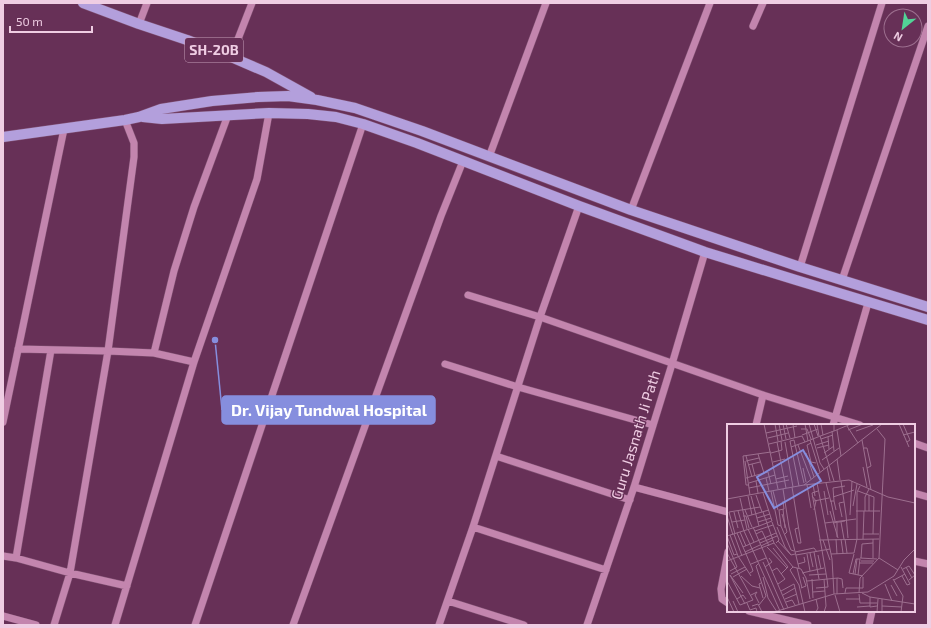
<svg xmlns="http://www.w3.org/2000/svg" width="931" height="628" font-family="'Exo 2',sans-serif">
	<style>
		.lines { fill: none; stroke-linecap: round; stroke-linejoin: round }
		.minor-casing { stroke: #7f5071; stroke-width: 8 }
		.major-casing { stroke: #7f5071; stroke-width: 11 }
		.minor { stroke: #c385ae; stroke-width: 7 }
		.major { stroke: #b39fdc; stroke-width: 10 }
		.labels { text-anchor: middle; stroke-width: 3; stroke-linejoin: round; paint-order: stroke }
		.shield { fill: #673057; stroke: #c69eb9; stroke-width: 1 }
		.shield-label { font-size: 14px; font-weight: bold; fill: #efcde3 }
		.street-label { font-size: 15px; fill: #efcde3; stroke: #673057 }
		.inset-road { fill: none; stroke: #9d6f8f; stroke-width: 1 }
		.view { fill: #868ede; fill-opacity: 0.15; stroke: #868ede; stroke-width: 2 }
		.inset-edge { fill: none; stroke: #efcde3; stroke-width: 2 }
		.leader { fill: none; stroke: #868ede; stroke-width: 1.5 }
		.callout-dot { fill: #868ede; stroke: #673057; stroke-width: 1.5 }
		.callout { fill: #868ede; stroke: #868ede; stroke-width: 1.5 }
		.callout-label { font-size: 16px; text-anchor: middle; font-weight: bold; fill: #fff }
	</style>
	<rect width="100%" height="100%" fill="#673057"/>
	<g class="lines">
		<defs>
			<path id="minor" d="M 139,24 L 147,3
				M 753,26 L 763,3
				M 231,57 L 252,3
				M 489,157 L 546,3
				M 631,210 L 710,3
				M 800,267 L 882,3
				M 842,280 L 928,26
				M 468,295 L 540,317 L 763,395 L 860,425
				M 18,349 L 108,351 L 154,353 L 194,362
				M 154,353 L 174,271 L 194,207 L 228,115
				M 445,364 L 518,387 L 653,425
				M 3,422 L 64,129
				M 756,425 L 763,395
				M 833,425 L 868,303
				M 914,443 L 928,448
				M 496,456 L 630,500
				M 634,487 L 728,512
				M 914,493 L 928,497
				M 473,527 L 606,570
				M 728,552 L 721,589 L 722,599 L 728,603
				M 3,556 L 16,558 L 70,573 L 127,586
				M 16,558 L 51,350
				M 914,561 L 928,564
				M 448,601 L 524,625
				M 749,611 L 808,625
				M 3,616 L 36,625
				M 54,625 L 70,573 L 108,351 L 134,157 L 134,143 L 125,120
				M 115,625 L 194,362 L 257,179 L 269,113
				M 195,625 L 363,124
				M 293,625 L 441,216 L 463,161
				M 439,625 L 473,527 L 540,317 L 579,206
				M 587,625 L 634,487 L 672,364 L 705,252
				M 869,625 L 872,611"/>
			<path id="major" d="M 83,3 L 139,24 L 187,40 L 231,57 L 266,72 L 311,97
				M 143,117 L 162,119 L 269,113 L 308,114 L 336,117 L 363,124 L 417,143 L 579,206 L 705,252 L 796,280 L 928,320
				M 3,137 L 125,120 L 139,117 L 161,109 L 212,101 L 258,97 L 288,96 L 317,100 L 355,108 L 422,131 L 631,210 L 800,267 L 928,307"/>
		</defs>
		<use href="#minor" class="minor-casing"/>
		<use href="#major" class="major-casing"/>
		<use href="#minor" class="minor"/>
		<use href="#major" class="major"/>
	</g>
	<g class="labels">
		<rect class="shield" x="185" y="38" width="58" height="24" rx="3"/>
		<g class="shield-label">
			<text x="214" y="55">SH-20B</text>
		</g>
		<g class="street-label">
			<text transform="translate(636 435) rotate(-73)" y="5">Guru Jasnath Ji Path</text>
		</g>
	</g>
	<g transform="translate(727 424)">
		<rect width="188" height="188" fill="#673057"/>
		<path class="inset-road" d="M 37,0 L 51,65M 48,0 L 51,17M 52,0 L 55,16M 56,0 L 59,15M 59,0 L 63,14M 66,0 L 68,14M 78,0 L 81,17M 82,0 L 93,39 L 97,45M 87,0 L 91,12M 90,0 L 92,12M 94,0 L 96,11 L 107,7M 107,0 L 107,7 L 124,0M 172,0 L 182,23M 176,0 L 183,16 L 180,18M 120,2 L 131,19M 74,5 L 80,5 L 84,15M 150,5 L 158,15 L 152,134 L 171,146M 110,6 L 114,32M 121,6 L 136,0M 105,7 L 107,27M 129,7 L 146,1M 39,9 L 70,2M 75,11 L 91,5M 176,11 L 188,8M 93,12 L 107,57M 101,13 L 102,25M 41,14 L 61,9M 94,15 L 106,11M 67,16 L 63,17 L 72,62M 67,16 L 77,59M 83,16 L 93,48M 135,16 L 144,66M 50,18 L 59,64M 58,18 L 66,63M 84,19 L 80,21 L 84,38 L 89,39M 42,20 L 75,12 L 78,18 L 96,11M 71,21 L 84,55M 89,21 L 102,17M 64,23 L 78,18M 90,24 L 102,21M 137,24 L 140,24 L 144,42 L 140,44M 44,29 L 55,26 L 54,17M 79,29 L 87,53M 97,29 L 107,22M 31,30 L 37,49M 19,32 L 25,53M 110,35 L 113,56M 95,36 L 112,24M 18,37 L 23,71M 19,37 L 32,34M 46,38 L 58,35M 25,40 L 28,52M 21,41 L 33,38M 100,43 L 103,57M 136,43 L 140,63M 76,44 L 79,58M 19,54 L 41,48 L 44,60M 39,54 L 42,67M 49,55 L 61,52M 29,57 L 31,69M 114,57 L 119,91M 22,59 L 48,51M 90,59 L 105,135 L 107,170M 99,59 L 104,78M 86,60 L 88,72M 22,61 L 19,61 L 16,32 L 44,28M 77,61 L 122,56 L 161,73 L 188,79M 80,61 L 84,84M 65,63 L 74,119M 22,64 L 62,56M 56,65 L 62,103 L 72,144M 44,67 L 51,101 L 54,102 L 52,86M 46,67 L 51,86M 91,67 L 85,69 L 100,155M 97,67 L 101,91M 131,67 L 147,73 L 146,110M 29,71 L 35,88M 21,72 L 25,91M 85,72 L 89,77 L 87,86M 106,73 L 127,66M 13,74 L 20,105M 0,75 L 77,61 L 155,0M 87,77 L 102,74M 107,77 L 106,64 L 118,62M 126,82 L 130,60M 56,85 L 58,104M 18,86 L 25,103M 52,86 L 57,85 L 56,77M 11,87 L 17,107 L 53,187M 103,87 L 111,114M 129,87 L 153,87M 138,87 L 138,73 L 142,65M 142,87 L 142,71M 7,88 L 11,104M 36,88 L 47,119 L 66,143M 55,90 L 60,108 L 58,110M 119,91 L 121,114M 123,91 L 125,57M 0,92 L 6,111M 16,92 L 19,92 L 22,104M 21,92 L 42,86M 115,93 L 112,79 L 117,78M 30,94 L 43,90M 108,97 L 104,77 L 107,77 L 109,86M 5,98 L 18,96M 31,98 L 44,94M 45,98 L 52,116 L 49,119M 114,98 L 117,115M 98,99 L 129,95M 106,99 L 118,97M 32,102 L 45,97 L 36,69M 54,102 L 64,126 L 67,127M 26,103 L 61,184M 50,103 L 58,123 L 64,131 L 68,130M 71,104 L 68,105 L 71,119 L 74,119M 21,105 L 27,118M 28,107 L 46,101M 13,108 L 19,122M 10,109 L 25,144 L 26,147 L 23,149M 7,110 L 15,132M 8,110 L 2,88 L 33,83M 29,110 L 35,107 L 42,122M 136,110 L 152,110M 3,111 L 11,132 L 24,152M 0,112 L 32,102 L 24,72M 0,112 L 7,131 L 10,130M 110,113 L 110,99M 109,115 L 110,130M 114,115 L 116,129M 118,115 L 120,129M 136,115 L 137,87M 92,116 L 152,115M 96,116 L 103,136M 51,117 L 64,131M 0,119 L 10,143 L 3,147M 33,119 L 50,112M 34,122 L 46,116M 16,123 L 49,109M 40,123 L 60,144M 46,124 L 61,143 L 54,150M 18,128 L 33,121M 68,128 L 87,124 L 90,128M 87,128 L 92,155M 0,129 L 26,176 L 13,181 L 0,157M 83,129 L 86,143M 80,130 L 83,147M 104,130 L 127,129 L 130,115 L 130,68 L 133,62M 127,130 L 122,149 L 136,152M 69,131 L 103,125M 91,131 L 94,145M 133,134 L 150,135M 134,134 L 135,120 L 146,119M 146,134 L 146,115M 0,137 L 47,119M 134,137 L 147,137M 36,138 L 57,186M 133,139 L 146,139M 24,140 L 39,134M 31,140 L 29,142 L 39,172 L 32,181M 71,140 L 78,138 L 77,133M 38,143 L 45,138 L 42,134M 174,143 L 183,160 L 180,161 L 175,152M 179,143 L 185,154M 70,144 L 75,164M 176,145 L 182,142 L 188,151 L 182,156M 45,147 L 50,144 L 58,155 L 51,160M 75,149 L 97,144M 4,150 L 18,143M 126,150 L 129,135 L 133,135 L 131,151M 128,150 L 130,135M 82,151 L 99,150M 14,152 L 25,162 L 33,164M 6,153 L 20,145M 36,153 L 41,174 L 50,188M 110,154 L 110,170M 85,155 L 86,174M 166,155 L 176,172 L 174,188M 167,156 L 178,150M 80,157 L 111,154 L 115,155 L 116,164M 34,159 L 32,160 L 36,174M 158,160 L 165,177M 164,161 L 170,172M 74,164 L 79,162 L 76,153M 89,164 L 101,163 L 100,155M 54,167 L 67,160 L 72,180M 86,168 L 98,167M 16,169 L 3,151 L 18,180M 118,169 L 119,164 L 136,164 L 136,153M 132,169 L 133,154 L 152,134M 135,169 L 143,173 L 188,180M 132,170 L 133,179 L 150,179M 24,171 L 30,168 L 28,171 L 32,179M 56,171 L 68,164M 108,171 L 113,188M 0,173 L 7,188M 143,173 L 143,183 L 150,182M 10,175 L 16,171 L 19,175M 58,175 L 70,170M 89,175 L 91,184 L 89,188M 119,175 L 132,175M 6,177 L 11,188M 59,178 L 65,176 L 68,181M 20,179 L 23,186 L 29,184 L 30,188M 25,182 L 31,180 L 35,188M 155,182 L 175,183M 130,183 L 143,182M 47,188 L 107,170 L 141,168 L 167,152 L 177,136 L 188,125M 78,188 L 72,161 L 63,146 L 66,143 L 74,145 L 79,154 L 83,175M 97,188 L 99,182 L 97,155M 150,188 L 151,175M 155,188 L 155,175"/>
		<path class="view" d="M 76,26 L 94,57 L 47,84 L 30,53 Z"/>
		<rect width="188" height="188" class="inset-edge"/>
	</g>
	<path class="leader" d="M215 340L222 410"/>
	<circle class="callout-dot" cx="215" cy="340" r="4"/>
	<rect class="callout" x="222" y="396" width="213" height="28" rx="4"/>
	<g class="callout-label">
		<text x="329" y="416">Dr. Vijay Tundwal Hospital</text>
	</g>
	<rect width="931" height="628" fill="none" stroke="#efcde3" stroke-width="8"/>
	<g transform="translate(903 28) rotate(210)"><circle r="19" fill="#673057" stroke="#9d6f8f"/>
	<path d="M0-3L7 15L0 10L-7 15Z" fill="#52d397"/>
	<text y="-6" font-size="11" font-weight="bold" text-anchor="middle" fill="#efcde3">N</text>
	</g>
	<path d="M10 26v6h82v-6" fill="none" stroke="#efcde3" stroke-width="2"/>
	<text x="16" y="26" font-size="12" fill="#efcde3" stroke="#673057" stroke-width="3" paint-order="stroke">50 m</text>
</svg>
